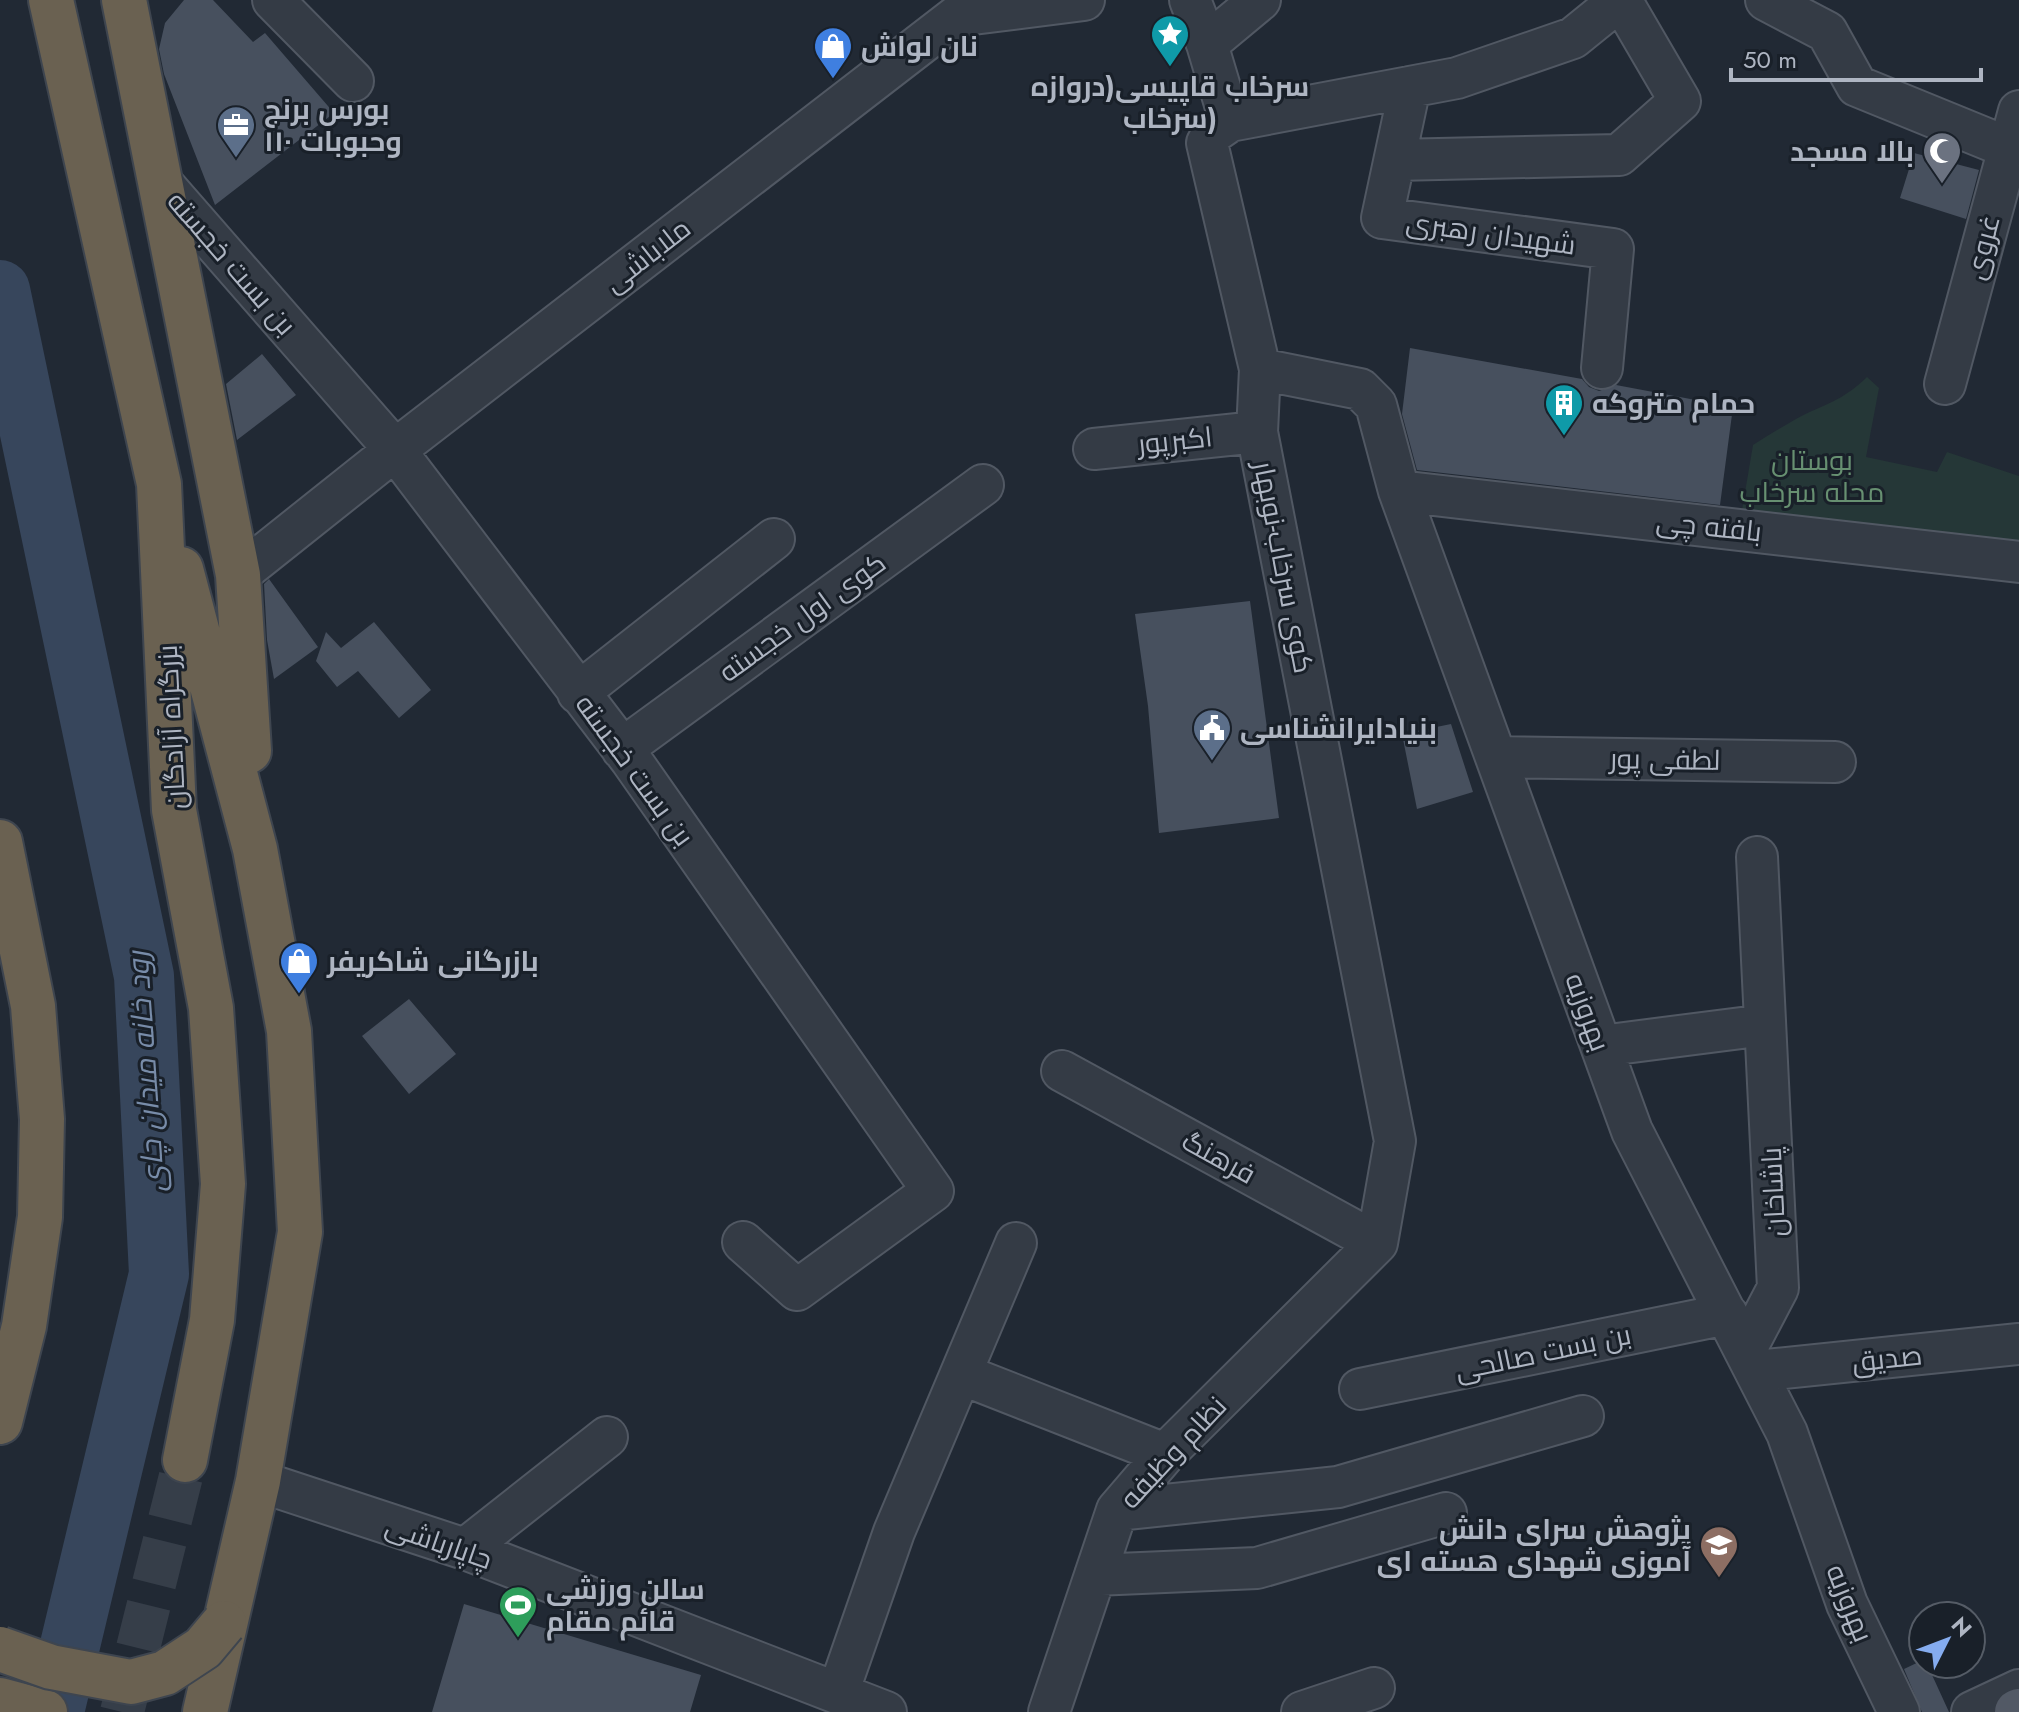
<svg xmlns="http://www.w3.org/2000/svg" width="2019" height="1712" font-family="Jost,Cairo,sans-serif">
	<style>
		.green { fill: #253737 }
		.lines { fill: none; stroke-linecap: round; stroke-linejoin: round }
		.river { stroke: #37465c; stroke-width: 60 }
		.building { fill: #47505e }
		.highway-tunnel { stroke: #363e49; stroke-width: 44; stroke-dasharray: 44 22; stroke-linecap: butt }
		.minor-casing { stroke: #515863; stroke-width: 44 }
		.major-casing { stroke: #3d444e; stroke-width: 48 }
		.highway-casing { stroke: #3e454f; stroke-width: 48 }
		.minor { stroke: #343b45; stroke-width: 40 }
		.major { stroke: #525965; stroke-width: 44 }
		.highway { stroke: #6a6151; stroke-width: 44 }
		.highway-bridge-casing { stroke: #3e454f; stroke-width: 48; stroke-linecap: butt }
		.highway-bridge { stroke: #6a6151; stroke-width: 44 }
		.labels { text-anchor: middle; stroke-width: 6; stroke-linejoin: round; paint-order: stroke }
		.poi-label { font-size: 28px; font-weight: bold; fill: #aeb5c2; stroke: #192029; text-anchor: start }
		.street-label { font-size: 28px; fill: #aeb5c2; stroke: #192029 }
		.park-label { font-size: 28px; fill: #679071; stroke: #192029 }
		.water-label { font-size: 30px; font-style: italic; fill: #788ca9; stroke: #192029 }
	</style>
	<rect width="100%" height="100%" fill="#212934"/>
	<path class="green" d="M 1867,377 L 1879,388 L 1866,457 L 1937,472 L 1947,452 L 2019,476 L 2019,561 L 1740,522 L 1753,445 C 1767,436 1782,427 1796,419 C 1824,404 1843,401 1867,377 Z"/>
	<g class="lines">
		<path class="river" d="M 0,290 L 144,976 L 159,1274 L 54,1712"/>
	</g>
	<path class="building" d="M 184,0 L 213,0 L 253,42 L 265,33 L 334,113 L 215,205 L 164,74 L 159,49 L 165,23 Z
		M 1914,153 L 1979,170 L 1966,219 L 1900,198 Z
		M 1410,348 L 1582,379 L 1589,387 L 1599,391 L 1616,385 L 1733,407 L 1720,505 L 1417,470 L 1402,414 Z
		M 262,354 L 296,395 L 237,440 L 226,384 Z
		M 269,579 L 318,647 L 274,679 L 267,640 L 264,584 Z
		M 1250,601 L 1279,818 L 1159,833 L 1148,706 L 1135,614 Z
		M 374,622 L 431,690 L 399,718 L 358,671 L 337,687 L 316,661 L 326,632 L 341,648 Z
		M 1451,724 L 1473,792 L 1417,809 L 1402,734 Z
		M 409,999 L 456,1054 L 409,1094 L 362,1036 Z
		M 464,1604 L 701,1675 L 690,1712 L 432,1712 Z
		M 1923,1660 L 1923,1664 L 1927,1664 L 1949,1712 L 1922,1712 L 1904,1669 Z"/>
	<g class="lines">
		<path class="highway-tunnel" d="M 122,1712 L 185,1460"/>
		<defs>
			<path id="minor" d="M 273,0 L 353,81
				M 1190,0 L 1207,44 L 1230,121 L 1214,132 L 1207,143 L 1260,369 L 1257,432 L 1395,1141 L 1377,1243
				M 1766,0 L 1827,32 L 1857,86 L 2009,148
				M 1207,44 L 1260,0
				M 1410,87 L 1382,218 L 1613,249 L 1602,368
				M 1230,121 L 1457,78 L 1573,38 L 1620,0
				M 1395,160 L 1619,155 L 1680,101 L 1621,0
				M 161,182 L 395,450 L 631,760 L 933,1191 L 797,1290 L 743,1242
				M 1260,369 L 1360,389 L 1376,405 L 1399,491 L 1632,1131 L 1787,1433 L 1847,1604 L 1899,1712
				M 1945,384 L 2019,111
				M 1094,449 L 1257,432
				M 1399,491 L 2019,562
				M 238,575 L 395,450 L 957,16 L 1084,0
				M 578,693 L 774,539
				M 622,749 L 983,485
				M 1496,757 L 1835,762
				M 1601,1046 L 1765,1025
				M 1062,1071 L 1377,1243
				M 1745,1351 L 1778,1288 L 1757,857
				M 1756,1371 L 2019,1344
				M 961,1374 L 1165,1454
				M 1360,1389 L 1727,1314
				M 258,1481 L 465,1549 L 886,1712
				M 1117,1510 L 1338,1487 L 1583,1416
				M 465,1549 L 607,1437
				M 1095,1575 L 1257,1568 L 1446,1513
				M 838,1693 L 894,1532 L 1016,1243
				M 1049,1712 L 1117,1510 L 1165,1454 L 1377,1243
				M 1302,1712 L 1374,1688
				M 1972,1712 L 2019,1690"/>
			<path id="major" d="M 2017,1712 L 2019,1711"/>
			<path id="highway" d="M 51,0 L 159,484 L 174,810 L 211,1008 L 223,1184 L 212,1320 L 185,1460
				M 124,0 L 238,575 L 249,751
				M 181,569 L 255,849 L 289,1031 L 300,1232 L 258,1481 L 205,1712
				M 0,842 L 33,1006 L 42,1119 L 40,1217 L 24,1326 L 0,1422
				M 0,1700 L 45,1712"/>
		</defs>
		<use href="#minor" class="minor-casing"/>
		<use href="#major" class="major-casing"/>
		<use href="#highway" class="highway-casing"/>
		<use href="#minor" class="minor"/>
		<use href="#major" class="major"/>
		<use href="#highway" class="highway"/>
		<defs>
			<path id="highway-bridge" d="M 0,1649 L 51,1667 L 131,1682 L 165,1673 L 203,1648 L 224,1623"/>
		</defs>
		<use href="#highway-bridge" class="highway-bridge-casing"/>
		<use href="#highway-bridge" class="highway-bridge"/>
	</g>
	<defs>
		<symbol id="sight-pin" viewBox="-11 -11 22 30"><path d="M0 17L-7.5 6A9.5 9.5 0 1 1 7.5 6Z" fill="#0f9aa8" stroke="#192029"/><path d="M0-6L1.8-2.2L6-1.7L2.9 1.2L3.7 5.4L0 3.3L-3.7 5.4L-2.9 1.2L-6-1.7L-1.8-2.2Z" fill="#fff"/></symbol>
		<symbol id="shop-pin" viewBox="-11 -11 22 30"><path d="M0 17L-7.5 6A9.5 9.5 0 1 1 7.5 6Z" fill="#3f7fe0" stroke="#192029"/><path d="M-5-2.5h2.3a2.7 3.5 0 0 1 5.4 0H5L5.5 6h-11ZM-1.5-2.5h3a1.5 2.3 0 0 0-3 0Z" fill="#fff"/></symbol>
		<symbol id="office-pin" viewBox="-11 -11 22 30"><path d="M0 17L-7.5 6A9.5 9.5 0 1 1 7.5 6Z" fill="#5c6f8a" stroke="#192029"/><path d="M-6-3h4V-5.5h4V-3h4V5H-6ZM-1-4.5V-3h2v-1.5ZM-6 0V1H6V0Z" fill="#fff"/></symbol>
		<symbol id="mosque-pin" viewBox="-11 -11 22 30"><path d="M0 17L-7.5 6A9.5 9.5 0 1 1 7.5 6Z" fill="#6b7280" stroke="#192029"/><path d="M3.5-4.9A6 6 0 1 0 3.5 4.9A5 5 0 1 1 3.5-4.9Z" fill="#fff"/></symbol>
		<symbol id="building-pin" viewBox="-11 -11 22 30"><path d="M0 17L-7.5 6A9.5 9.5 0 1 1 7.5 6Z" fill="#0f9aa8" stroke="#192029"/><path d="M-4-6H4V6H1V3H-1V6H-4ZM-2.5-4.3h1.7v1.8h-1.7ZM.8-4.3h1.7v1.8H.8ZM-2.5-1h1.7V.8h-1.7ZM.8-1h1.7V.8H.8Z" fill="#fff"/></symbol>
		<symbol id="civic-pin" viewBox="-11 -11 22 30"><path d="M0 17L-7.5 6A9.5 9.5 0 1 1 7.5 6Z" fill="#5c6f8a" stroke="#192029"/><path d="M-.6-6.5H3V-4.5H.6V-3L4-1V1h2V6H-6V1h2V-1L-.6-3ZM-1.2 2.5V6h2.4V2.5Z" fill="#fff"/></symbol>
		<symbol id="school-pin" viewBox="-11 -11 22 30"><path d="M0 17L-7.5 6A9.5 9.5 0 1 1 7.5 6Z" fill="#8d6e63" stroke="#192029"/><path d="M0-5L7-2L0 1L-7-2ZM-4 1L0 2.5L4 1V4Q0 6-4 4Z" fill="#fff"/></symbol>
		<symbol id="stadium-pin" viewBox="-11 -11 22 30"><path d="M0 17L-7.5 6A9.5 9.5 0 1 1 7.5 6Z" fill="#2e9e5b" stroke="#192029"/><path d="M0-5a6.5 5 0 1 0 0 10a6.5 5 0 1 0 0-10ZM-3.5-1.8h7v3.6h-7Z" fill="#fff"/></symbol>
	</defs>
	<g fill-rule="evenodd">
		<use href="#sight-pin" x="1148" y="12" width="44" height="60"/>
		<use href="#shop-pin" x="811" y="24" width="44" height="60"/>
		<use href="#office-pin" x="214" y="103" width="44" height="60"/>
		<use href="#mosque-pin" x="1920" y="129" width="44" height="60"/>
		<use href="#building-pin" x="1542" y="381" width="44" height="60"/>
		<use href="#civic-pin" x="1190" y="706" width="44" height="60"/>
		<use href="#shop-pin" x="277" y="939" width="44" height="60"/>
		<use href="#school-pin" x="1697" y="1523" width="44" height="60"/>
		<use href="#stadium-pin" x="496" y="1583" width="44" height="60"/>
	</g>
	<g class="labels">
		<g class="poi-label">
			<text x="861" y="56">نان لواش</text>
			<text x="1170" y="96" text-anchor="middle">سرخاب قاپیسی(دروازه<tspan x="1170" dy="32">سرخاب)</tspan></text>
			<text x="264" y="119">بورس برنج<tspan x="264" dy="32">وحبوبات ۱۱۰</tspan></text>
			<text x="1914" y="161" text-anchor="end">بالا مسجد</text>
			<text x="1592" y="413">حمام متروکه</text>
			<text x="1240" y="738">بنیادایرانشناسی</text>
			<text x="327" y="971">بازرگانی شاکریفر</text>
			<text x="1691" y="1539" text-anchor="end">پژوهش سرای دانش<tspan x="1691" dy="32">آموزی شهدای هسته ای</tspan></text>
			<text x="546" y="1599">سالن ورزشی<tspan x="546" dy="32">قائم مقام</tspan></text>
		</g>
		<g class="street-label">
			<text transform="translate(1491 233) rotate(8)" y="10">شهیدان رهبری</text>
			<text transform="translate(1982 247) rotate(-75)" y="10">غروی</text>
			<text transform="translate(647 255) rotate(-38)" y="10">ملاباشی</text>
			<text transform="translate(232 263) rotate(49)" y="10">بن بست خجسته</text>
			<text transform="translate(1175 440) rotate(-6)" y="10">اکبرپور</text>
			<text transform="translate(1709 526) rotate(6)" y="10">بافته چی</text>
			<text transform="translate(1284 567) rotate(79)" y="10">کوی سرخاب-نوبهار</text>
			<text transform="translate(802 617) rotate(-36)" y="10">کوی اول خجسته</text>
			<text transform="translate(171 727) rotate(-93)" y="10">بزرگراه آزادگان</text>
			<text transform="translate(1665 759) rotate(1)" y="10">لطفی پور</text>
			<text transform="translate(635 770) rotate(54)" y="10">بن بست خجسته</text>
			<text transform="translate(1588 1012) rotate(70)" y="10">بهروزیه</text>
			<text transform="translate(1219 1157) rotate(29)" y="10">فرهنگ</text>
			<text transform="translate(1773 1192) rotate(-93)" y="10">پاشاخان</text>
			<text transform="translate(1543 1352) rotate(-12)" y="10">بن بست صالحی</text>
			<text transform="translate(1887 1358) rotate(-6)" y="10">صدیق</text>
			<text transform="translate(1173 1452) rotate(-47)" y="10">نظام وظیفه</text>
			<text transform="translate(439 1542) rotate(19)" y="10">چاپارباشی</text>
			<text transform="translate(1850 1603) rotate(68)" y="10">بهروزیه</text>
		</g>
		<g class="park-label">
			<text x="1812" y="470">بوستان<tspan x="1812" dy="32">محله سرخاب</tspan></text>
		</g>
		<g class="water-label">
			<text transform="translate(146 1072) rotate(-94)" y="10">رود خانه میدان چای</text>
		</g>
	</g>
	<g transform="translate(1947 1640) rotate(48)"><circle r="38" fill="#192029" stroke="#555c66" stroke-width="2"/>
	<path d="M0-6L14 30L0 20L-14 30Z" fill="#85acef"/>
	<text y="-12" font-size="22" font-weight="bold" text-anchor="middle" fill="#aeb5c2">N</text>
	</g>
	<path d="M1731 68v12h250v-12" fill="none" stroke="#aeb5c2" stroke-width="4"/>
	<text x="1743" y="68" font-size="24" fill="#aeb5c2" stroke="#192029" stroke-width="6" paint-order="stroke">50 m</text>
</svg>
